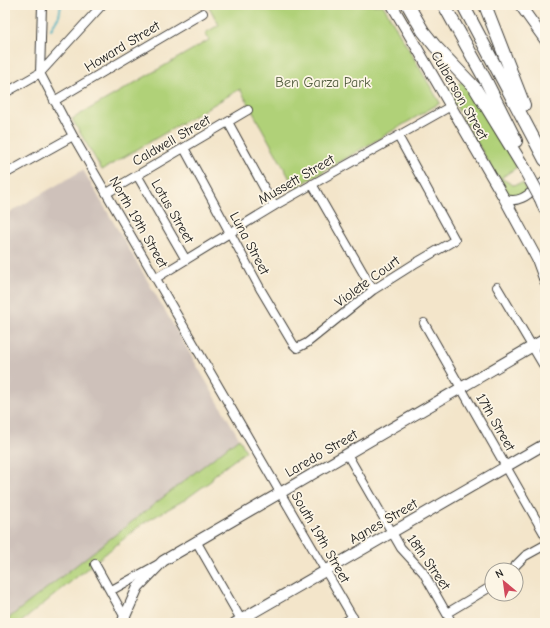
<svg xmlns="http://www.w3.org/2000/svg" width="550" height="628" font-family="'Comic Neue',sans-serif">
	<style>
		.industrial { fill: #cec1ba }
		.green { fill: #b0d178; stroke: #66764a }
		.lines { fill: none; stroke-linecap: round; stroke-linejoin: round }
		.stream { stroke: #42afbf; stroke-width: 2 }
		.minor-casing { stroke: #3c3a36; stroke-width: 10 }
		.major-casing { stroke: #3c3a36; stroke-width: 12 }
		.highway-casing { stroke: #3c3a36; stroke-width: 14 }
		.minor { stroke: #fff; stroke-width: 8 }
		.major { stroke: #fff; stroke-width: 10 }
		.highway { stroke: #fff; stroke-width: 12 }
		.highway-bridge-casing { stroke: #3c3a36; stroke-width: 14; stroke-linecap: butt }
		.highway-bridge { stroke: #fff; stroke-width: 12 }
		.labels { text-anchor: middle; stroke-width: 3.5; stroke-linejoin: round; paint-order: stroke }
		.street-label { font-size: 14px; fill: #1c1c1c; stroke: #fcf5e5 }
		.park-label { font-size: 14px; fill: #505b3c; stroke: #fcf5e5 }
	</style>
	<rect width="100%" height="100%" fill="#fcf5e5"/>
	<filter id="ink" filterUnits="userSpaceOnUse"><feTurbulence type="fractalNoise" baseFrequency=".025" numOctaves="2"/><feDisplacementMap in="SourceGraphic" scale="8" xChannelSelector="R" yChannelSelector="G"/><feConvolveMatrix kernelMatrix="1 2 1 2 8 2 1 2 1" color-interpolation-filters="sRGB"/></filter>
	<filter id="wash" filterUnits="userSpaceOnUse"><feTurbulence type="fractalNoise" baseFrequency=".012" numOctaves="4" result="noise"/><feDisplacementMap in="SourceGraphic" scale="16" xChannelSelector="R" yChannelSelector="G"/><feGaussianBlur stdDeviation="0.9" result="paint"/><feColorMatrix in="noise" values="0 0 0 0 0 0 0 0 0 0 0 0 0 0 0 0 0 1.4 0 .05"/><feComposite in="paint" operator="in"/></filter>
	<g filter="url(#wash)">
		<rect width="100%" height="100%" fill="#f3e5ca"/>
		<path class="industrial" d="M 83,170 L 239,438 L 5,621 L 5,215 Z"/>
		<path class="green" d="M 208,5 L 383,5 L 440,103 L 295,188 L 240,89 L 102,170 L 72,119 L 209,40 L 205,33 L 219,25 Z
			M 463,81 L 477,100 L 517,167 L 501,178 L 513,185 L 523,183 L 526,191 C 520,196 515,197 507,195 L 454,102 L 449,90 Z
			M 239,438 L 246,451 L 213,476 L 212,480 L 186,499 L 142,524 L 20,623 L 5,623 L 5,621 Z"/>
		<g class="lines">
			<path class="stream" d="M 51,29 L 59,16 L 61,5"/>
		</g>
	</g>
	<g filter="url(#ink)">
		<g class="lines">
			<defs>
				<path id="minor" d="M 42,5 L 40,73 L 73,136 L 356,623
					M 5,93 L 40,73 L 102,5
					M 54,101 L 203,13
					M 228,122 L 274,206
					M 184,148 L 261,290 L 293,344 L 297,348 L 307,343 L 373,290 L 414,264 L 455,240 L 398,136
					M 5,174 L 73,136
					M 137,175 L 186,260
					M 312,184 L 373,290
					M 107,193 L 248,110
					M 504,198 C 520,206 533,190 545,181
					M 156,278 L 274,206 L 451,106
					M 497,287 L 545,368
					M 424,323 L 545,535
					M 347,454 L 401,548 L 423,572 L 452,623
					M 196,541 L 243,623
					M 95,564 L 128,623
					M 511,570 L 525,556 L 545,545
					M 110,591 L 157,565
					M 447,613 L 492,586
					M 343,623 L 353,617"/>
				<path id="major" d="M 392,5 L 504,198 L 537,259 L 545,281
					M 520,5 L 545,40
					M 122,623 L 138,587 L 163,561 L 545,339
					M 235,623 L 545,444"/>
				<path id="highway" d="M 408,5 L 423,31 L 435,46 L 475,88 L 524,168
					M 444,5 L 486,81 L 516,141
					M 463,5 L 545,160
					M 485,5 L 524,105
					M 541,199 L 545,209"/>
			</defs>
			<use href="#minor" class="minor-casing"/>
			<use href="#major" class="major-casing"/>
			<use href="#highway" class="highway-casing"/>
			<use href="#minor" class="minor"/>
			<use href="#major" class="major"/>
			<use href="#highway" class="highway"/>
			<defs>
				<path id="highway-bridge" d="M 524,168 L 541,199"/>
			</defs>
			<use href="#highway-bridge" class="highway-bridge-casing"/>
			<use href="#highway-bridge" class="highway-bridge"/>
		</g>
	</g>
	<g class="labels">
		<g class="street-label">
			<text transform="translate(122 46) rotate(-31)" y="5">Howard Street</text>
			<text transform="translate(460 95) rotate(60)" y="5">Culberson Street</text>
			<text transform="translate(171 140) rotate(-30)" y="5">Caldwell Street</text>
			<text transform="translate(296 179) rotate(-30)" y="5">Mussett Street</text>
			<text transform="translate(173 211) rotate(60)" y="5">Lotus Street</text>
			<text transform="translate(139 222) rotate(60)" y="5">North 19th Street</text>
			<text transform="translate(250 243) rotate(62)" y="5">Luna Street</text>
			<text transform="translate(367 281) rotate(-36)" y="5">Violete Court</text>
			<text transform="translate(496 422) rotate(60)" y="5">17th Street</text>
			<text transform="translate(321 453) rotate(-30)" y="5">Laredo Street</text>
			<text transform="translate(383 521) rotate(-30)" y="5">Agnes Street</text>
			<text transform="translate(321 537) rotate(60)" y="5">South 19th Street</text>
			<text transform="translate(429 562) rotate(55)" y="5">18th Street</text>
		</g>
		<g class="park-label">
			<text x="323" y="87">Ben Garza Park</text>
		</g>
	</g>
	<rect width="550" height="628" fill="none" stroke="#fcf5e5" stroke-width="20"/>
	<g transform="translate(504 582) rotate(331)"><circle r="19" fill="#fcf5e5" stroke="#a29e95"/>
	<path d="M0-3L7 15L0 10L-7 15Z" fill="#d1495b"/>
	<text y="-6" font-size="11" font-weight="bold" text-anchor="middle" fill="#1c1c1c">N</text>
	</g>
</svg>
